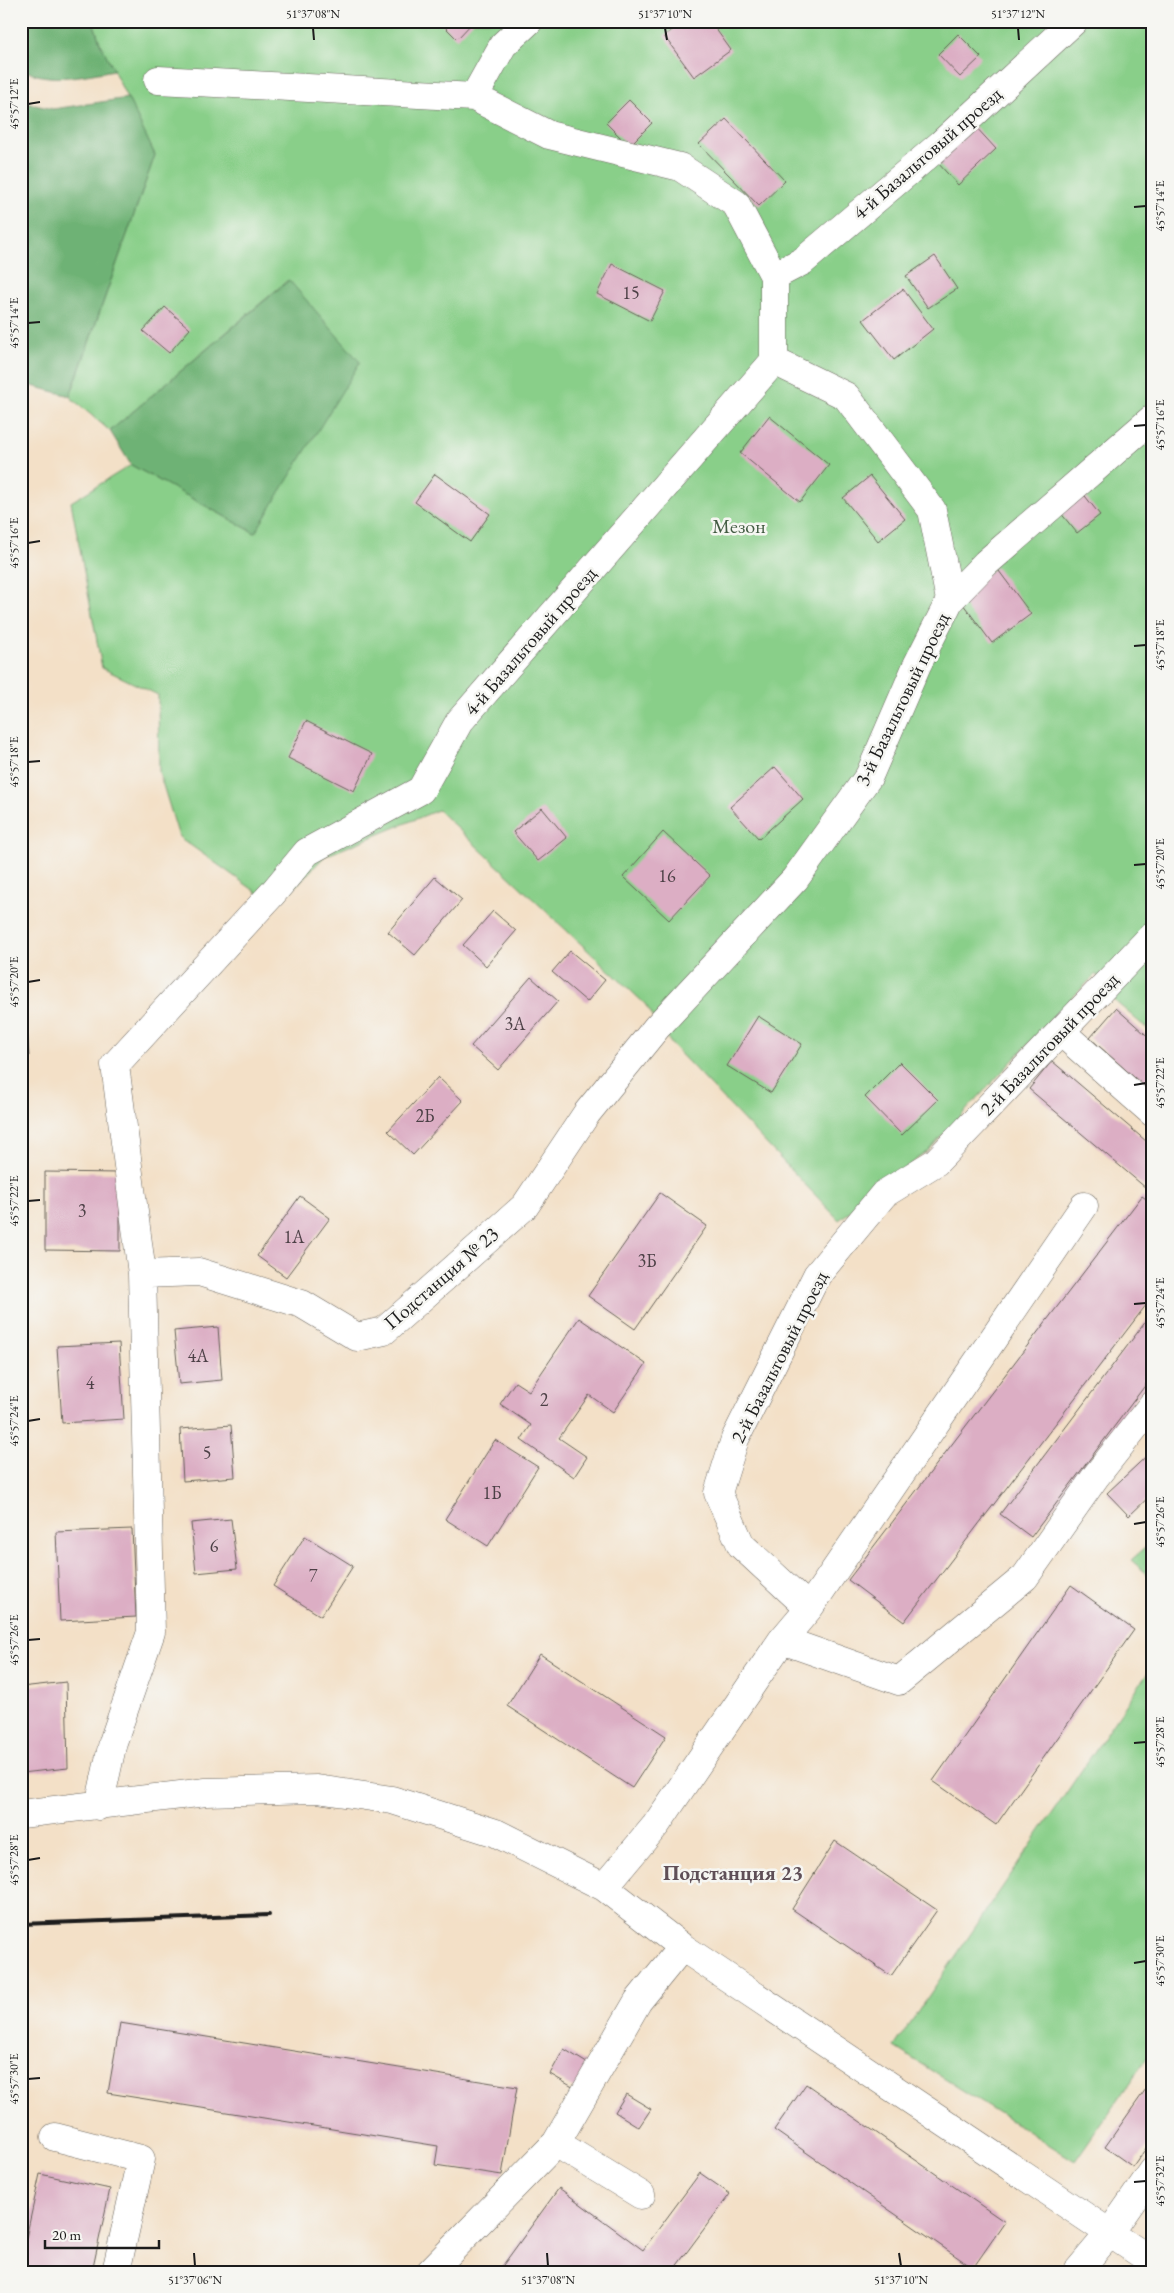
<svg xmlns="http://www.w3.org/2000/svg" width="1174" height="2293" font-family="'EB Garamond',serif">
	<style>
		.green { fill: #89cf89; stroke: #527652 }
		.forest { fill: #6eb275; stroke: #456748 }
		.building { fill: #dcaec4 }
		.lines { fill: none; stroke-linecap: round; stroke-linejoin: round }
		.minor-casing { stroke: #676158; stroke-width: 29 }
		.minor { stroke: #fff; stroke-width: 28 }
		.rail { stroke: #1c1c1c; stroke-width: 4 }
		.ticks { fill: none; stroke: #1c1c1c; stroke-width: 2 }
		.labels { text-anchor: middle; stroke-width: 5; stroke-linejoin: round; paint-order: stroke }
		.number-label { font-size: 18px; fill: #4c4046 }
		.street-label { font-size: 20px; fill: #1c1c1c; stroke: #f6f6f2 }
		.park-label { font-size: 20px; fill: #425b42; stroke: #f6f6f2 }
		.neighbourhood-label { font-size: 21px; font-weight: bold; fill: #5f4f57; stroke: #f6f6f2 }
		.neatline { fill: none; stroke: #1c1c1c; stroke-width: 2 }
		.ticks-label { font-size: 12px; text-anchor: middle; fill: #1c1c1c }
	</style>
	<rect width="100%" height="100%" fill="#f6f6f2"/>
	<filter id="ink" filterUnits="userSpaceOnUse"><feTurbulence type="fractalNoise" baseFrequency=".02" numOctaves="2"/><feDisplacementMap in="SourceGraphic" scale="10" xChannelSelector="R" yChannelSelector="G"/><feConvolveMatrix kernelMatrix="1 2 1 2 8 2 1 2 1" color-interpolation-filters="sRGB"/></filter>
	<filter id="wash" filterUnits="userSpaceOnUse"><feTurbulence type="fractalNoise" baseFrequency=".0096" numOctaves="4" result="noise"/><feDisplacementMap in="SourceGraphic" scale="20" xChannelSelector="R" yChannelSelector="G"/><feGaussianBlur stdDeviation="1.12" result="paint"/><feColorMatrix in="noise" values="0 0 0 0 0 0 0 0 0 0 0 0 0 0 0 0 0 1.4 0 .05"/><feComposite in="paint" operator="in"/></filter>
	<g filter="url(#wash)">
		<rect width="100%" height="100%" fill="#f3e0c7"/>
		<path class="green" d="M 93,21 L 1153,21 L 1153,1034 L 1116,1002 L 1096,974 L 1057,1013 L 929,1150 L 839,1220 L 672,1045 L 645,1004 L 438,810 L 325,856 L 276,906 L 179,837 L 159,772 L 158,695 L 102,668 L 71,502 L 131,465 L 255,533 L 288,280 L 110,431 L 70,397 L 155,155 L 100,43 Z
			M 1153,1541 L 1153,1579 L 1131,1560 Z
			M 1153,1665 L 1153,2049 L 1075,2161 L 894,2047 Z"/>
		<path class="forest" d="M 21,21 L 93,21 L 100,43 L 114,70 C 86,75 47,85 21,68 Z
			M 128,98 L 155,155 L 70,396 L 21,383 L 21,102 L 53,109 Z
			M 289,280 L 360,362 L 255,533 L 131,465 L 110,431 Z"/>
		<g id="blocks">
			<path class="building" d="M 439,21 L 474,21 L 457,39 Z
				M 684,21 L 710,21 L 731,50 L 694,77 L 664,36 Z
				M 958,34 L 981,57 L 960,77 L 938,54 Z
				M 629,100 L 652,123 L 629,146 L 606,123 Z
				M 726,119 L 785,181 L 759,206 L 699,144 Z
				M 975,126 L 996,149 L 958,185 L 937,162 Z
				M 935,256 L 957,289 L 928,308 L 906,276 Z
				M 612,264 L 665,291 L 650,321 L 597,294 Z
				M 903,289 L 933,329 L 894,360 L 863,320 Z
				M 165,307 L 190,329 L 169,353 L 143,331 Z
				M 769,416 L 829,465 L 800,502 L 740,453 Z
				M 435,474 L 490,514 L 470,542 L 415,502 Z
				M 870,476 L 905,519 L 878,541 L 843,498 Z
				M 1078,487 L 1100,515 L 1077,533 L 1055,506 Z
				M 996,567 L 1031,614 L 992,643 L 957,596 Z
				M 306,721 L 372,754 L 354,791 L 288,758 Z
				M 775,767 L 803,799 L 759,839 L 730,807 Z
				M 542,808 L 567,838 L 538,861 L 513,832 Z
				M 663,832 L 710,876 L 669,920 L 623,877 Z
				M 435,877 L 462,900 L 415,955 L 388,932 Z
				M 493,911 L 516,931 L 486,966 L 463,945 Z
				M 21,946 L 29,1056 L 21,1065 Z
				M 570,951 L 605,980 L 587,1002 L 552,972 Z
				M 531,977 L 558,1001 L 498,1070 L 471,1046 Z
				M 1116,1008 L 1153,1041 L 1153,1094 L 1090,1038 Z
				M 758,1016 L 802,1044 L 771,1093 L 727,1066 Z
				M 1052,1061 L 1153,1147 L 1153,1194 L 1029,1089 Z
				M 900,1062 L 938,1100 L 902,1135 L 865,1097 Z
				M 438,1077 L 463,1101 L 413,1155 L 388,1131 Z
				M 45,1172 L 120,1173 L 120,1251 L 45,1250 Z
				M 660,1193 L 707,1226 L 635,1329 L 588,1296 Z
				M 300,1196 L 330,1218 L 286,1277 L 257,1256 Z
				M 1142,1196 L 1153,1204 L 1153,1296 L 904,1622 L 848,1580 Z
				M 1153,1312 L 1153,1375 L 1031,1537 L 1000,1514 Z
				M 579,1318 L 646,1364 L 613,1412 L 589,1395 L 559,1438 L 587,1457 L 574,1477 L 521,1440 L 531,1425 L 500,1404 L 515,1382 L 529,1391 Z
				M 218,1327 L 222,1380 L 179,1384 L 174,1331 Z
				M 119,1343 L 124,1419 L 62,1423 L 57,1346 Z
				M 231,1425 L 235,1477 L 183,1481 L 180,1429 Z
				M 495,1440 L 538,1467 L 488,1546 L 445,1519 Z
				M 1153,1450 L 1153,1493 L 1129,1516 L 1107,1493 Z
				M 231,1519 L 237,1569 L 196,1573 L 191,1523 Z
				M 132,1529 L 136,1617 L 60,1621 L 56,1532 Z
				M 305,1536 L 353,1566 L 321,1616 L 273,1586 Z
				M 1071,1585 L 1134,1630 L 996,1825 L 933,1781 Z
				M 540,1654 L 666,1736 L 632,1788 L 507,1706 Z
				M 66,1682 L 68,1768 L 21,1773 L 21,1687 Z
				M 835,1841 L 937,1910 L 891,1976 L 792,1909 Z
				M 120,2023 L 517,2087 L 502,2175 L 435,2165 L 438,2146 L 108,2093 Z
				M 564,2049 L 590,2065 L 576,2089 L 550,2074 Z
				M 1153,2079 L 1153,2138 L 1133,2167 L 1105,2147 Z
				M 806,2084 L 1005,2222 L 973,2268 L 774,2130 Z
				M 626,2094 L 651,2109 L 639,2127 L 615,2112 Z
				M 700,2173 L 730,2194 L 672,2272 L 498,2272 L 559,2188 L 643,2250 Z
				M 40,2174 L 110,2189 L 92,2272 L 21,2272 L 21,2261 Z"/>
		</g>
	</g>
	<g filter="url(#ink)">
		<use href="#blocks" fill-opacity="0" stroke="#676158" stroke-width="1"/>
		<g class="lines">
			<defs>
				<path id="minor" d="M 158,80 L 474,97 L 549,135 L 680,167 L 736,204 L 774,276 L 774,361 L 846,396 L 932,510 L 950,600
					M 474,97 L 503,45 L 529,21
					M 774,276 L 803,261 L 941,144 L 1074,21
					M 1061,1032 L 1153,1113
					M 142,1274 L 199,1272 L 302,1304 L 357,1337 L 384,1331 L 525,1206 L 587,1113 L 657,1027 L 795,879 L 869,776 L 917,665 L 950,600 L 986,563 L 1153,418
					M 809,1608 L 741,1545 L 718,1493 L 735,1439 L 817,1275 L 884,1194 L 936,1162 L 1153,935
					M 782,1640 L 899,1681 L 1025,1577 L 1096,1476 L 1153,1404
					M 99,1806 L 113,1742 L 151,1632 L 142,1274 L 115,1065 L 272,894 L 307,852 L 421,790 L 459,722 L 774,361
					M 21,1814 L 206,1792 L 317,1789 L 392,1800 L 496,1833 L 604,1887 L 682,1947 L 1153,2262
					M 604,1887 L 656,1825 L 782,1640 L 809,1608 L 1084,1206
					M 55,2137 L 141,2159 L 116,2272
					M 556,2143 L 641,2195
					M 430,2272 L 556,2143 L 638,2001 L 682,1947
					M 1077,2272 L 1109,2234 L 1153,2171"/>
			</defs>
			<use href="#minor" class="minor-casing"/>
			<use href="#minor" class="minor"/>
			<path class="rail" d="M 21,1924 L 269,1915"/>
		</g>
	</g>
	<path class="ticks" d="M 313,28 L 314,40M 665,28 L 667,40M 1018,28 L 1019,40M 28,104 L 40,102M 1134,207 L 1146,206M 28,323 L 40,322M 1134,426 L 1146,425M 28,543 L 40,541M 1134,646 L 1146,645M 28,762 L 40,761M 1134,865 L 1146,864M 28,982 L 40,980M 1134,1085 L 1146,1083M 28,1201 L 40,1200M 1134,1304 L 1146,1303M 28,1421 L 40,1419M 1134,1524 L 1146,1522M 28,1640 L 40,1639M 1134,1743 L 1146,1742M 28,1860 L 40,1858M 1134,1963 L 1146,1961M 28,2079 L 40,2078M 1134,2182 L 1146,2181M 194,2253 L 195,2266M 547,2253 L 548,2266M 899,2253 L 901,2266"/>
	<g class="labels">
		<g class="number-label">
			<text x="631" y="299">15</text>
			<text x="667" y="882">16</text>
			<text x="515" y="1030">3А</text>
			<text x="425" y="1122">2Б</text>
			<text x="82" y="1217">3</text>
			<text x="294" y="1243">1А</text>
			<text x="647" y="1267">3Б</text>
			<text x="198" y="1362">4А</text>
			<text x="90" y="1389">4</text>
			<text x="544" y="1406">2</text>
			<text x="207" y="1459">5</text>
			<text x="492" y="1499">1Б</text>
			<text x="214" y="1552">6</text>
			<text x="313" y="1582">7</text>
		</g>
		<g class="street-label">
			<text transform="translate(927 153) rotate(-41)" y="7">4-й Базальтовый проезд</text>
			<text transform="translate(530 641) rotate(-49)" y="7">4-й Базальтовый проезд</text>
			<text transform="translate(902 699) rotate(-64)" y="7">3-й Базальтовый проезд</text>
			<text transform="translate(1049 1044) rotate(-46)" y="7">2-й Базальтовый проезд</text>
			<text transform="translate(441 1278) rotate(-41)" y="7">Подстанция № 23</text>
			<text transform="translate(779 1357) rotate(-63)" y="7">2-й Базальтовый проезд</text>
		</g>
		<g class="park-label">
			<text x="739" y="533">Мезон</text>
		</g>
		<g class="neighbourhood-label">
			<text x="733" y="1880">Подстанция 23</text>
		</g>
	</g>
	<rect width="1174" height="2293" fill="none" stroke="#f6f6f2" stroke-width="55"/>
	<path d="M45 2240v8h114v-8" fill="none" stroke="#1c1c1c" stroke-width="2.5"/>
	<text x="52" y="2240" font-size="15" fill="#1c1c1c" stroke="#f6f6f2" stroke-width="4" paint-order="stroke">20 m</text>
	<rect x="28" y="28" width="1118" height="2238" class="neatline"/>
	<g class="ticks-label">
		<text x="313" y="18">51°37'08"N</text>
		<text x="665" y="18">51°37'10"N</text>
		<text x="1018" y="18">51°37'12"N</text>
		<text transform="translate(14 104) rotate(-90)" y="4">45°57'12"E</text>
		<text transform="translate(1160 206) rotate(-90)" y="4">45°57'14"E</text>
		<text transform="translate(14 323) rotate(-90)" y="4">45°57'14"E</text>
		<text transform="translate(1160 425) rotate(-90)" y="4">45°57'16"E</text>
		<text transform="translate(14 543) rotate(-90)" y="4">45°57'16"E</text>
		<text transform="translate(1160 645) rotate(-90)" y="4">45°57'18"E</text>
		<text transform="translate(14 762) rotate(-90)" y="4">45°57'18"E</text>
		<text transform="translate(1160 864) rotate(-90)" y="4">45°57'20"E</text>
		<text transform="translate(14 982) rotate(-90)" y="4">45°57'20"E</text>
		<text transform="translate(1160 1083) rotate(-90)" y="4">45°57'22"E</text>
		<text transform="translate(14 1201) rotate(-90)" y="4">45°57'22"E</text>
		<text transform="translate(1160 1303) rotate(-90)" y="4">45°57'24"E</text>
		<text transform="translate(14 1421) rotate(-90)" y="4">45°57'24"E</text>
		<text transform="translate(1160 1522) rotate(-90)" y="4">45°57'26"E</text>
		<text transform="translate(14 1640) rotate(-90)" y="4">45°57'26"E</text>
		<text transform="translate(1160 1742) rotate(-90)" y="4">45°57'28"E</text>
		<text transform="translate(14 1860) rotate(-90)" y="4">45°57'28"E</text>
		<text transform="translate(1160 1961) rotate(-90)" y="4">45°57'30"E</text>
		<text transform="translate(14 2079) rotate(-90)" y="4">45°57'30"E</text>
		<text transform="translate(1160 2181) rotate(-90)" y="4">45°57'32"E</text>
		<text x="195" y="2284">51°37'06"N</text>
		<text x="548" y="2284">51°37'08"N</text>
		<text x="901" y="2284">51°37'10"N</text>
	</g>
</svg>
